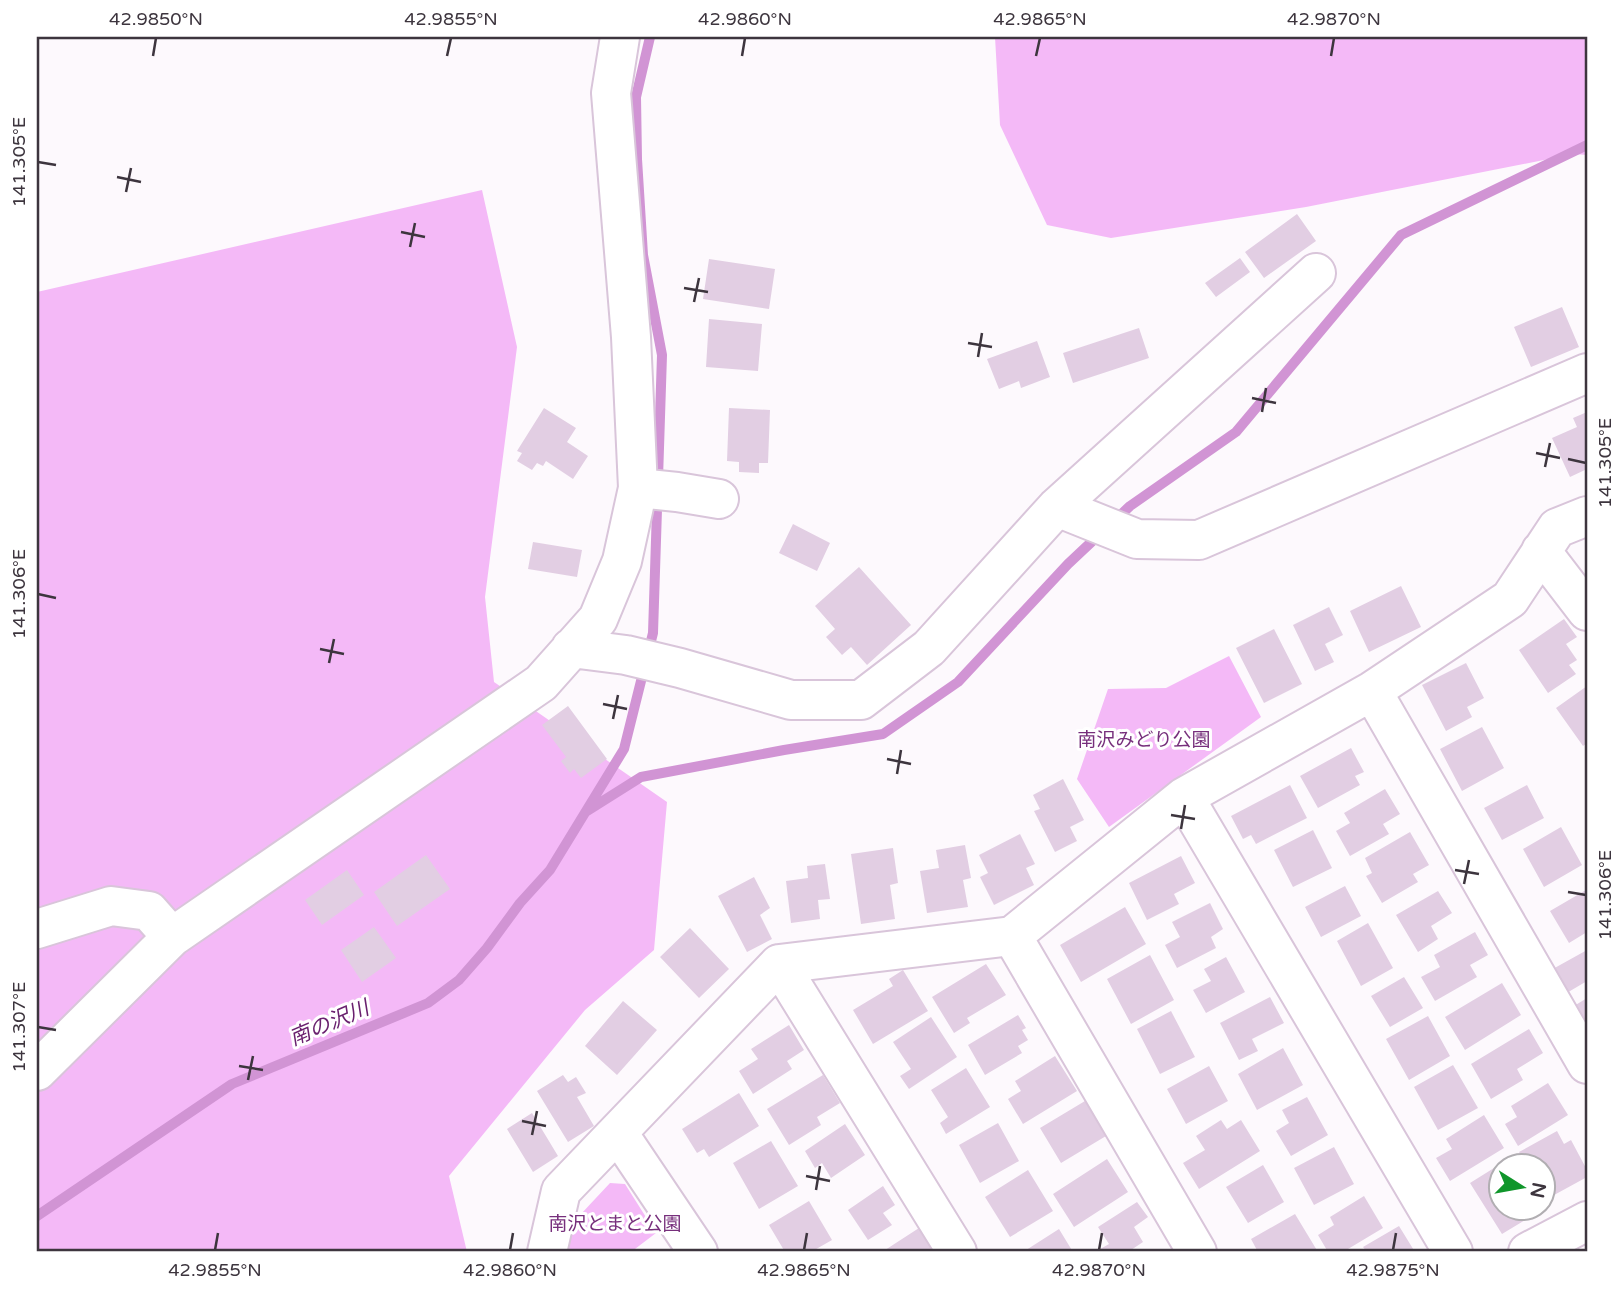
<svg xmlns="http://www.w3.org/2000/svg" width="1624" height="1289" font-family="'Varela Round','Noto Sans JP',sans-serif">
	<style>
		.green { fill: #f4b9f7 }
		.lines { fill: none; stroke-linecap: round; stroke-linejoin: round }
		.stream { stroke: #d194d4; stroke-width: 10 }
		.building { fill: #e2cee3 }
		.minor-casing { stroke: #d9c5da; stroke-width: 42 }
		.minor { stroke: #fff; stroke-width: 38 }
		.ticks { fill: none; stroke: #3d353e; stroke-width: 2.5 }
		.labels { text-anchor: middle; stroke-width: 6; stroke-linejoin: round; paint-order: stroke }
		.park-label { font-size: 19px; fill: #772f7c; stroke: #fff }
		.water-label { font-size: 21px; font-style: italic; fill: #6a216f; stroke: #fff }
		.neatline { fill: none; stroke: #3d353e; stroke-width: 2.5 }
		.ticks-label { font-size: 18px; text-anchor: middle; fill: #3d353e }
	</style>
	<rect width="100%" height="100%" fill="#fdf9fd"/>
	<path class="green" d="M 995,37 L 1587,37 L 1587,155 L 1574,154 L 1306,207 L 1111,238 L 1047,225 L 1000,125 Z
		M 482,190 L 517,347 L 485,597 L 494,682 L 667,802 L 654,950 L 585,1010 L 449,1176 L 467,1252 L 37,1252 L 37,292 Z
		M 1229,656 L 1261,717 L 1109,827 L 1077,779 L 1108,689 L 1166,688 Z
		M 610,1183 L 625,1184 L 656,1233 L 631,1252 L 562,1252 L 566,1230 Z"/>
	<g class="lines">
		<path class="stream" d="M 1113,522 L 1130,506 L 1236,432 L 1401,235 L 1587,145
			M 587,811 L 641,777 L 784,750 L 883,734 L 958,682 L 1068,564 L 1101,533
			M 37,1216 L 232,1084 L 428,1003 L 459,980 L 487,948 L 520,903 L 550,870 L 624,749 L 653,633 L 662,355 L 643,255 L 637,159 L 636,97 L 650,37"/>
	</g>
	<path class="building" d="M 1297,214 L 1316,241 L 1264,278 L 1245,252 Z
		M 1240,258 L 1250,272 L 1216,297 L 1205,283 Z
		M 709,259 L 775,269 L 769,309 L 703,299 Z
		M 1562,307 L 1579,347 L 1531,367 L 1514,327 Z
		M 709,319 L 762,324 L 758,371 L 706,367 Z
		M 1139,328 L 1149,358 L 1073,383 L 1063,353 Z
		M 1037,341 L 1050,377 L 1021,388 L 1019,381 L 999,389 L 987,359 Z
		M 544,408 L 576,428 L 567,442 L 588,456 L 573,479 L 546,461 L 543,466 L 537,463 L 532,470 L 517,461 L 522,453 L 517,451 Z
		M 729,408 L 770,410 L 768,463 L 759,463 L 759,473 L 739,472 L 739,462 L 727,461 Z
		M 1587,412 L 1587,469 L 1570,477 L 1552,438 L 1577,427 L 1573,418 Z
		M 793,524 L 830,543 L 817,571 L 779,553 Z
		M 533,542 L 582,550 L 577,577 L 528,569 Z
		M 859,567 L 911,625 L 867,665 L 851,647 L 842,655 L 826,637 L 835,629 L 815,606 Z
		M 1401,586 L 1421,627 L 1369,652 L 1350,611 Z
		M 1329,607 L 1343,635 L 1325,644 L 1334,662 L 1315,671 L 1293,625 Z
		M 1564,619 L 1577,637 L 1566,644 L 1577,660 L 1569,665 L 1576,674 L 1548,693 L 1519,650 Z
		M 1274,629 L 1302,684 L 1264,703 L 1236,648 Z
		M 1466,663 L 1484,698 L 1467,707 L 1472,717 L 1446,731 L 1422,685 Z
		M 1587,686 L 1587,743 L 1583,746 L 1556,708 Z
		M 568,706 L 607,759 L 581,778 L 574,769 L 570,773 L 561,761 L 566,757 L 542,725 Z
		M 1482,727 L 1504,768 L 1462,791 L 1440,749 Z
		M 1351,748 L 1364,772 L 1355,776 L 1360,785 L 1318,808 L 1300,776 Z
		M 1063,779 L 1084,820 L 1070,827 L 1077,841 L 1055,852 L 1034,811 L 1040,809 L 1033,795 Z
		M 1290,785 L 1307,818 L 1256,844 L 1251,835 L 1243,839 L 1231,816 Z
		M 1527,785 L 1544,818 L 1502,840 L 1484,808 Z
		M 1385,789 L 1400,814 L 1383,824 L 1389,834 L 1350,856 L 1336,831 L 1350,823 L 1344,813 Z
		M 1561,827 L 1582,865 L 1544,887 L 1523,849 Z
		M 1313,830 L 1332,868 L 1293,887 L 1274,850 Z
		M 1410,832 L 1429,865 L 1413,874 L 1418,882 L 1382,903 L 1366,876 L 1372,873 L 1365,858 Z
		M 1020,834 L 1035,864 L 1026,868 L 1034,885 L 994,905 L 980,877 L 988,873 L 979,855 Z
		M 965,845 L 971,878 L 963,880 L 968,907 L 927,913 L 920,871 L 939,868 L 936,850 Z
		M 893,848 L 898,883 L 890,885 L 895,919 L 861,924 L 851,854 Z
		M 426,855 L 450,889 L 397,926 L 374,892 Z
		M 1181,856 L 1195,883 L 1174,894 L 1179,904 L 1147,920 L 1129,883 Z
		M 825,864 L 830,899 L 818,900 L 820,919 L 791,923 L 786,881 L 808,878 L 807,866 Z
		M 347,870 L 364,895 L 322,925 L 305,900 Z
		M 754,877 L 770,908 L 760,915 L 772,939 L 747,952 L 718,896 Z
		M 1345,886 L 1361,916 L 1321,937 L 1305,907 Z
		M 1586,890 L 1587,932 L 1569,943 L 1550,911 Z
		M 1438,891 L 1452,913 L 1431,926 L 1438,939 L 1418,952 L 1396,915 Z
		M 1210,903 L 1223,929 L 1211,937 L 1216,948 L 1177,968 L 1165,945 L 1180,937 L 1172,922 Z
		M 1125,907 L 1146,944 L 1081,982 L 1060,945 Z
		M 1368,923 L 1393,968 L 1361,986 L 1337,941 Z
		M 374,927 L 396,958 L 362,982 L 341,950 Z
		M 690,928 L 729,969 L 699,998 L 660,957 Z
		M 1475,932 L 1488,955 L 1470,965 L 1477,977 L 1435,1001 L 1421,977 L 1440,967 L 1434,955 Z
		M 1587,950 L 1587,981 L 1565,994 L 1551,970 Z
		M 1150,955 L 1174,1000 L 1131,1024 L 1107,979 Z
		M 1226,957 L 1245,992 L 1206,1013 L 1193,990 L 1211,981 L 1204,969 Z
		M 986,964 L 1006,995 L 967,1018 L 970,1023 L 954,1033 L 932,997 Z
		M 903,970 L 928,1011 L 873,1044 L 853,1010 L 893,986 L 889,979 Z
		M 1404,977 L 1423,1008 L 1390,1027 L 1371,996 Z
		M 1502,983 L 1521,1015 L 1465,1050 L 1445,1017 Z
		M 1270,997 L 1284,1023 L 1252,1039 L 1258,1051 L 1239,1060 L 1220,1023 Z
		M 1587,998 L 1587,1029 L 1574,1006 Z
		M 623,1001 L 657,1030 L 617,1075 L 585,1046 Z
		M 1171,1011 L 1195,1057 L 1160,1074 L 1137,1029 Z
		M 1018,1015 L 1026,1028 L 1022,1030 L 1028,1040 L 1018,1046 L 1022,1053 L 985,1075 L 968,1045 Z
		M 1428,1016 L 1450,1056 L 1409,1080 L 1386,1039 Z
		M 931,1017 L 957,1057 L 909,1089 L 900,1076 L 911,1069 L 893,1042 Z
		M 789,1025 L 804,1050 L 787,1061 L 792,1069 L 753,1094 L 739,1071 L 758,1059 L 751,1049 Z
		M 1529,1029 L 1543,1053 L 1517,1069 L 1523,1080 L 1491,1099 L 1471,1064 Z
		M 1283,1048 L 1303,1085 L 1257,1110 L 1238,1074 Z
		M 1055,1056 L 1077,1091 L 1023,1124 L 1008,1099 L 1021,1091 L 1015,1081 Z
		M 1453,1065 L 1478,1108 L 1438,1130 L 1414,1087 Z
		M 1209,1066 L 1228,1101 L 1186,1124 L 1167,1089 Z
		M 966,1068 L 990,1107 L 946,1134 L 940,1123 L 948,1117 L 931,1090 Z
		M 563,1075 L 568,1082 L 576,1077 L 586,1093 L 577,1097 L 594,1126 L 568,1142 L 537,1091 Z
		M 823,1075 L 840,1103 L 817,1117 L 821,1125 L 789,1145 L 767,1109 Z
		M 1548,1083 L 1568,1115 L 1518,1146 L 1505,1124 L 1517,1117 L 1511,1106 Z
		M 739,1093 L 759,1126 L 709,1157 L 704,1149 L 697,1153 L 682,1129 Z
		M 1307,1097 L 1328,1135 L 1291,1156 L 1276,1131 L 1289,1123 L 1282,1110 Z
		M 1085,1101 L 1106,1136 L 1061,1163 L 1040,1128 Z
		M 532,1113 L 558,1156 L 533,1172 L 507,1129 Z
		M 1484,1115 L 1504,1148 L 1450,1181 L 1436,1158 L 1452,1149 L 1446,1139 Z
		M 1221,1120 L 1227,1129 L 1241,1120 L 1260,1151 L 1199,1189 L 1183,1163 L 1205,1150 L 1196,1136 Z
		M 998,1123 L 1019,1161 L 980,1183 L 959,1145 Z
		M 845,1124 L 865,1155 L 831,1178 L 822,1163 L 815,1168 L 805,1151 Z
		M 1557,1131 L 1564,1144 L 1571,1140 L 1587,1170 L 1587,1177 L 1545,1200 L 1544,1166 L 1527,1166 L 1519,1152 Z
		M 771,1141 L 798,1186 L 759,1209 L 733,1163 Z
		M 1334,1147 L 1354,1184 L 1314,1205 L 1294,1168 Z
		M 1107,1159 L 1128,1192 L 1074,1227 L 1053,1194 Z
		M 1263,1165 L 1284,1202 L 1248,1223 L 1226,1187 Z
		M 1494,1168 L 1498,1175 L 1502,1173 L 1502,1208 L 1534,1208 L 1537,1213 L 1502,1234 L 1470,1183 Z
		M 1028,1170 L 1053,1211 L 1010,1237 L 985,1197 Z
		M 883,1186 L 895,1205 L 883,1213 L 892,1225 L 868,1240 L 848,1210 Z
		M 1364,1196 L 1383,1228 L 1343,1252 L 1328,1252 L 1318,1235 L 1334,1225 L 1330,1217 Z
		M 809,1201 L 832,1240 L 811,1252 L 785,1252 L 769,1225 Z
		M 1137,1202 L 1148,1217 L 1134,1227 L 1143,1242 L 1128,1252 L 1095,1252 L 1109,1244 L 1098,1227 Z
		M 1295,1214 L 1318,1252 L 1258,1252 L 1251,1239 Z
		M 1399,1226 L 1415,1252 L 1367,1252 L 1363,1247 Z
		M 919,1228 L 934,1252 L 882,1252 Z
		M 1059,1229 L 1073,1252 L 1023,1252 Z"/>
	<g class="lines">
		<defs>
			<path id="minor" d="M 638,488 L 677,492 L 719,499
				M 1057,507 L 1137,539 L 1199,540 L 1587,373
				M 1541,551 L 1587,611
				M 571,648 L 626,655 L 680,668 L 791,700 L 861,700 L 929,648 L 1057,507 L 1316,273
				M 1372,691 L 1587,1064
				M 1184,797 L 1453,1252
				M 37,929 L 111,906 L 149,911 L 172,937
				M 1012,936 L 1197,1252
				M 779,964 L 957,1252
				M 37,1071 L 172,937 L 541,683 L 598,619 L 622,561 L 638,488 L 631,337 L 611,93 L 620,37
				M 618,1133 L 698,1252
				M 547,1252 L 561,1191 L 779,964 L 1012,936 L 1184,797 L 1372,691 L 1510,599 L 1557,528 L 1587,516
				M 1528,1252 L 1587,1221"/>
		</defs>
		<use href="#minor" class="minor-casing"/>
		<use href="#minor" class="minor"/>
	</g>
	<path class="ticks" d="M 153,56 L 156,38M 447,56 L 451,38M 742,56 L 745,38M 1036,56 L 1040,38M 1331,56 L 1334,38M 38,162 L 56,165M 117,177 L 141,182M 126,192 L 131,168M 401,232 L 425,237M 410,247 L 415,223M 684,288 L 708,292M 694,302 L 699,278M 968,343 L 992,347M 978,357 L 982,333M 1252,398 L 1276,403M 1262,412 L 1266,388M 1536,453 L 1560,458M 1568,459 L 1586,463M 1545,467 L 1550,443M 38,594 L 56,598M 320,649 L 344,654M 329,663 L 334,639M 603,704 L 627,709M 613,719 L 618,695M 887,759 L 911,764M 897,774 L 901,750M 1171,815 L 1195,819M 1181,829 L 1185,805M 1455,870 L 1479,874M 1464,884 L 1469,860M 1568,892 L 1586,895M 38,1027 L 56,1030M 239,1066 L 263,1070M 248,1080 L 253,1056M 522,1121 L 546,1126M 532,1135 L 537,1111M 806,1176 L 830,1181M 816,1190 L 820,1166M 215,1250 L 218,1233M 510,1250 L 513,1233M 804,1250 L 807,1233M 1099,1250 L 1102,1233M 1393,1250 L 1396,1233"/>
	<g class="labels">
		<g class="park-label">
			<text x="1144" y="746">南沢みどり公園</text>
			<text x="615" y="1230">南沢とまと公園</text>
		</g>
		<g class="water-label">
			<text transform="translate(329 1023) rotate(-23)" y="7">南の沢川</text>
		</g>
	</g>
	<rect width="1624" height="1289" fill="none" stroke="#ffffff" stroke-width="77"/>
	<g transform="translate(1522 1187) rotate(101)"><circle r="33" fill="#ffffff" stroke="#b1aeb2" stroke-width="2"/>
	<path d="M0-5L12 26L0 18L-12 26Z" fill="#10962b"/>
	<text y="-10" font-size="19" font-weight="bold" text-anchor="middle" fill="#3d353e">N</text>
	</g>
	<rect x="38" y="38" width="1548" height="1212" class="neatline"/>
	<g class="ticks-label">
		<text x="156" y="25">42.9850°N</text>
		<text x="451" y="25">42.9855°N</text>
		<text x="745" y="25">42.9860°N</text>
		<text x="1040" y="25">42.9865°N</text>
		<text x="1334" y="25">42.9870°N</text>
		<text transform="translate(19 162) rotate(-90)" y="6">141.305°E</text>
		<text transform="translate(1605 463) rotate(-90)" y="6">141.305°E</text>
		<text transform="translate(19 594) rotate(-90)" y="6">141.306°E</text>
		<text transform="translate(1605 895) rotate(-90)" y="6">141.306°E</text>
		<text transform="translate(19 1027) rotate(-90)" y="6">141.307°E</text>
		<text x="215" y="1276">42.9855°N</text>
		<text x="510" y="1276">42.9860°N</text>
		<text x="804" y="1276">42.9865°N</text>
		<text x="1099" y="1276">42.9870°N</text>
		<text x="1393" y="1276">42.9875°N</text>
	</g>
</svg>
